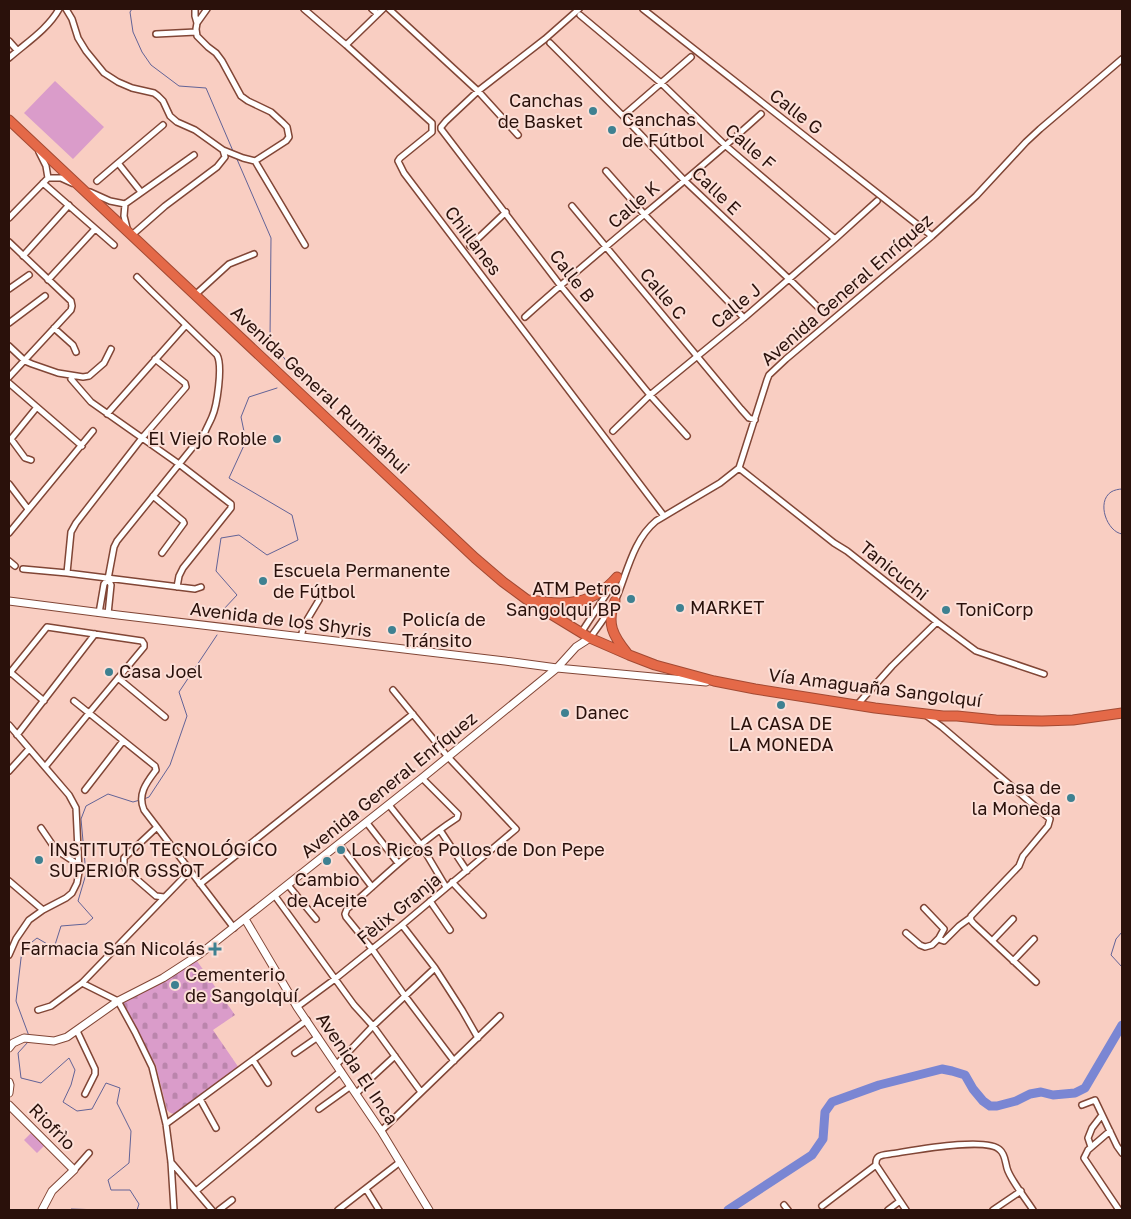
<svg xmlns="http://www.w3.org/2000/svg" width="1131" height="1219" font-family="'Golos Text',sans-serif">
	<style>
		.cemetery { fill: url(#cemetery-stones) }
		.park { fill: #da9cca }
		.lines { fill: none; stroke-linecap: round; stroke-linejoin: round }
		.stream { stroke: #626397; stroke-width: 1 }
		.river { stroke: #7a86d3; stroke-width: 9 }
		.street-casing { stroke: #814636; stroke-width: 8 }
		.secondary-casing { stroke: #814636; stroke-width: 9 }
		.highway-casing { stroke: #a34a33; stroke-width: 11 }
		.street { stroke: #fff; stroke-width: 5 }
		.secondary { stroke: #fff; stroke-width: 7 }
		.highway { stroke: #e46948; stroke-width: 9 }
		.poi-dot { fill: #3e8191; stroke: #fcdfd7; stroke-width: 2 }
		.labels { text-anchor: middle; stroke-width: 4; stroke-linejoin: round; paint-order: stroke }
		.poi-label { font-size: 18px; fill: #2a110b; stroke: #fcdfd7; text-anchor: start }
		.street-label { font-size: 18px; fill: #2a110b; stroke: #fcdfd7 }
	</style>
	<defs>
		<pattern id="cemetery-stones" width="16" height="16" patternUnits="userSpaceOnUse" patternTransform="scale(1.25)"><rect width="16" height="16" fill="#da9cca"/><path d="M2 7V4a2 2 0 0 1 4 0v3zM10 15v-3a2 2 0 0 1 4 0v3z" fill="#bb85ac"/></pattern>
	</defs>
	<rect width="100%" height="100%" fill="#f9cec2"/>
	<path class="cemetery" d="M 197,961 L 235,1015 L 213,1030 L 239,1068 L 177,1113 C 173,1115 170,1113 167,1110 L 156,1066 L 122,1002 L 159,984 Z"/>
	<path class="park" d="M 55,81 L 104,127 L 73,159 L 24,113 Z
		M 31,1133 L 45,1145 L 37,1153 L 24,1140 Z"/>
	<g class="lines">
		<path class="stream" d="M 132,9 L 130,12 L 133,32 L 142,52 L 151,65 L 179,86 L 206,88 L 233,151
			M 236,157 L 271,238 L 270,339 L 293,370
			M 1122,489 C 1119,489 1114,490 1111,492 C 1096,502 1107,532 1122,534
			M 223,610 L 237,595 L 216,571 L 221,538 L 239,535 L 267,555 L 298,540 L 292,515 L 229,478 L 246,441 L 241,417 L 249,397 L 277,388
			M 144,799 L 149,797 L 170,765 L 187,716 L 179,692 L 217,635
			M 1122,932 L 1116,939 L 1111,955 L 1122,967
			M 29,1036 L 16,1001 L 22,950 L 37,938 L 54,948 L 61,926 L 86,924 L 93,918 L 78,901 L 86,874 L 81,819 L 86,806 L 108,794 L 133,802 L 140,800
			M 28,1042 L 18,1053 L 21,1078 L 41,1083 L 69,1058 L 75,1070 L 71,1085 L 63,1102 L 77,1111 L 92,1109 L 106,1083 L 120,1088 L 117,1103 L 131,1131 L 129,1163 L 108,1180 L 111,1190 L 130,1190 L 139,1204 L 137,1210
			M 71,1210 L 71,1209 L 102,1210"/>
		<path class="river" d="M 728,1210 L 812,1155 L 823,1139 L 825,1112 L 832,1102 L 879,1085 L 942,1069 L 952,1071 L 965,1075 L 973,1089 L 983,1101 L 990,1106 L 997,1106 L 1016,1101 L 1030,1094 L 1041,1092 L 1053,1095 L 1075,1093 L 1085,1088 L 1122,1025"/>
		<defs>
			<path id="street" d="M 66,9 L 72,19 L 78,38 L 86,51 L 104,73 L 118,82 L 132,88 L 154,93 L 158,96 L 163,101 L 170,116 L 177,122 L 195,130 L 223,150 L 243,158 L 255,161 L 286,141 L 289,137 L 287,127 L 283,123 L 271,112 L 248,101 L 241,96 L 222,61 L 216,53 L 208,47 L 197,36 L 196,29 L 197,23 L 207,9
				M 195,9 L 195,16 L 197,23
				M 304,9 L 346,45 L 432,123 L 432,132 L 400,158 L 398,161 L 404,173 L 664,516
				M 372,9 L 378,14
				M 389,9 L 478,91 L 518,135
				M 579,9 L 545,39 L 478,91 L 446,121 L 441,127 L 441,129 L 560,285 L 650,395 L 687,436
				M 643,9 L 932,236
				M 580,15 L 661,83 L 726,146 L 835,239
				M 156,34 L 196,32
				M 9,41 L 17,50
				M 550,43 L 623,116 L 684,180 L 789,279 L 824,313
				M 346,45 L 383,9
				M 9,58 C 26,43 48,29 59,9
				M 623,116 L 691,57
				M 255,161 L 305,245
				M 606,171 L 644,214 L 744,318
				M 48,178 L 61,178 L 72,183
				M 97,181 L 118,163
				M 43,183 L 114,245
				M 90,192 L 110,201 L 125,204 L 194,155
				M 141,192 L 118,163 L 163,125
				M 125,204 L 124,216 L 127,228
				M 572,206 L 741,409 L 749,418 L 755,420
				M 9,218 L 48,178 L 46,166 L 39,152
				M 132,235 L 165,206 L 217,167 L 225,157 L 223,150
				M 9,242 L 71,301 L 72,306 L 71,310 L 9,377
				M 470,246 L 506,212
				M 23,256 L 69,205
				M 48,280 L 95,229
				M 9,289 L 29,275
				M 195,295 L 229,264 L 254,254
				M 525,317 C 602,247 684,184 761,114
				M 9,323 L 45,296
				M 54,328 L 73,345 L 76,352
				M 9,346 L 25,361 L 32,364 L 58,373 L 83,377 L 89,376 L 104,363 L 111,349
				M 71,379 L 91,402 L 179,464 L 231,504 L 231,508 L 183,568 L 179,576 L 177,587
				M 9,383 L 82,446
				M 107,414 L 186,325
				M 613,431 L 650,395 L 744,318 L 835,239 L 877,201
				M 31,460 L 25,458 L 11,439 L 37,407
				M 739,468 L 834,543 L 847,551 L 937,622 L 976,651 L 1044,674
				M 9,484 L 28,509
				M 153,496 L 183,521 L 184,523 L 162,553
				M 9,533 L 93,431
				M 9,561 L 15,566
				M 23,569 L 67,573 L 195,589 L 201,587
				M 67,573 L 71,532 L 76,523 L 142,438 L 186,387 L 185,383 L 155,359
				M 99,613 L 104,584 L 108,579 L 114,547 L 117,541 L 205,432 C 207,427 210,422 212,417 C 217,406 223,366 217,355 L 151,291 L 137,277
				M 108,614 L 111,585 L 108,579
				M 581,633 L 611,587
				M 301,637 L 304,625 L 319,600
				M 590,638 C 598,627 610,611 616,599 C 627,573 633,540 656,521 L 720,483 L 739,468 L 767,380 L 769,375 L 786,359 L 932,236 L 976,196 L 1026,142 L 1040,129 L 1122,59
				M 10,672 L 44,701
				M 9,674 L 47,627 L 142,641 L 144,644 L 144,647 L 89,713 L 45,767
				M 118,678 L 165,717
				M 74,701 L 155,766 L 156,770 C 147,782 137,794 144,810 L 234,928
				M 857,705 L 892,666 L 937,622
				M 927,716 L 942,727 L 1050,819 L 1048,826 L 1023,856 L 1019,866 L 971,916 C 970,920 971,921 974,924 L 1036,982
				M 9,725 L 69,795 L 76,808 L 79,872 L 77,883 L 72,893 L 66,898 L 43,910 L 29,920 L 16,939 L 9,955
				M 17,735 L 95,634
				M 9,771 L 29,749
				M 422,778 L 458,814 L 457,818 C 417,844 383,878 347,909 L 345,914 L 346,917 L 372,949 L 405,996 L 454,1061
				M 85,790 L 123,741
				M 389,805 L 421,845 L 446,887
				M 367,823 L 398,863
				M 41,828 L 56,850 L 79,865
				M 156,828 L 124,858 L 124,865 L 126,870 L 156,896 L 164,897
				M 440,830 L 467,871
				M 339,844 L 372,887
				M 9,881 L 43,910
				M 452,882 L 483,915
				M 200,884 L 413,714
				M 288,885 L 316,919
				M 275,896 L 354,1005 L 373,1026 L 421,1092
				M 430,901 L 450,930
				M 924,908 L 944,929 L 939,938
				M 402,925 L 435,968 L 462,1010 L 478,1038
				M 906,933 L 920,945 L 925,947 L 932,945 L 939,938 L 941,940 L 944,941 L 959,926 L 970,918
				M 992,941 L 1013,919
				M 1013,961 L 1034,939
				M 82,983 L 118,1001 L 135,1032 L 152,1067 L 166,1124 L 171,1162 L 174,1210
				M 297,1007 L 335,979 L 402,925 L 516,829 L 448,757 L 393,690
				M 38,1010 L 51,1006 L 82,983 L 190,871
				M 77,1031 L 95,1069 L 95,1074 L 85,1094
				M 295,1053 L 318,1037
				M 253,1060 L 268,1083
				M 337,1064 L 373,1026 L 435,968
				M 356,1094 L 369,1080 L 395,1056
				M 200,1099 L 216,1128
				M 1082,1105 L 1095,1100 L 1117,1146 L 1122,1153
				M 319,1109 L 351,1086
				M 166,1124 L 307,1020
				M 381,1131 L 500,1016
				M 1110,1131 L 1088,1150 L 1084,1158 L 1119,1210
				M 1091,1147 L 1088,1138 L 1092,1128 L 1102,1115
				M 171,1162 L 212,1210
				M 74,1170 L 89,1153
				M 366,1189 L 379,1210
				M 196,1191 L 341,1071
				M 784,1205 L 788,1210
				M 822,1206 L 876,1165
				M 219,1210 L 232,1200
				M 338,1210 L 400,1162
				M 888,1210 L 900,1201
				M 906,1210 L 876,1165 C 875,1155 882,1155 890,1154 C 911,1151 987,1136 1000,1150 C 1006,1155 1005,1164 1008,1171 C 1013,1183 1026,1199 1033,1210
				M 993,1210 L 1021,1191"/>
			<path id="secondary" d="M 9,601 L 118,615 L 505,661 L 557,668 L 706,682
				M 245,919 L 297,1007 L 381,1131 L 429,1210
				M 9,1048 L 13,1043 L 24,1038 L 54,1041 L 67,1037 L 118,1001 L 163,978 L 200,954 L 422,778 L 557,668 L 576,647 L 590,638
				M 9,1082 L 10,1085 L 9,1093
				M 9,1105 L 74,1170 L 52,1191 L 42,1210"/>
			<path id="highway" d="M 9,120 L 475,558 L 503,582 L 526,599 L 590,638 L 629,655 L 655,665 L 714,681 L 755,689 L 875,708 L 943,716 L 957,716 L 996,720 L 1042,721 L 1073,720 L 1122,713
				M 531,600 C 565,606 593,605 617,577
				M 615,601 C 606,623 613,636 627,653"/>
		</defs>
		<use href="#street" class="street-casing"/>
		<use href="#secondary" class="secondary-casing"/>
		<use href="#highway" class="highway-casing"/>
		<use href="#street" class="street"/>
		<use href="#secondary" class="secondary"/>
		<use href="#highway" class="highway"/>
	</g>
	<g class="poi-dot">
		<circle cx="593" cy="111" r="5"/>
		<circle cx="612" cy="130" r="5"/>
		<circle cx="277" cy="439" r="5"/>
		<circle cx="263" cy="581" r="5"/>
		<circle cx="631" cy="599" r="5"/>
		<circle cx="680" cy="608" r="5"/>
		<circle cx="946" cy="610" r="5"/>
		<circle cx="392" cy="630" r="5"/>
		<circle cx="109" cy="672" r="5"/>
		<circle cx="781" cy="705" r="5"/>
		<circle cx="565" cy="713" r="5"/>
		<circle cx="1071" cy="798" r="5"/>
		<circle cx="341" cy="850" r="5"/>
		<circle cx="39" cy="860" r="5"/>
		<circle cx="327" cy="861" r="5"/>
		<path d="M212.5 941.5h5v5h5v5h-5v5h-5v-5h-5v-5h5z"/>
		<circle cx="175" cy="985" r="5"/>
	</g>
	<g class="labels">
		<g class="poi-label">
			<text x="583" y="107" text-anchor="end">Canchas<tspan x="583" dy="21">de Basket</tspan></text>
			<text x="622" y="126">Canchas<tspan x="622" dy="21">de Fútbol</tspan></text>
			<text x="267" y="445" text-anchor="end">El Viejo Roble</text>
			<text x="273" y="577">Escuela Permanente<tspan x="273" dy="21">de Fútbol</tspan></text>
			<text x="621" y="595" text-anchor="end">ATM Petro<tspan x="621" dy="21">Sangolqui BP</tspan></text>
			<text x="690" y="614">MARKET</text>
			<text x="956" y="616">ToniCorp</text>
			<text x="402" y="626">Policía de<tspan x="402" dy="21">Tránsito</tspan></text>
			<text x="119" y="678">Casa Joel</text>
			<text x="575" y="719">Danec</text>
			<text x="781" y="730" text-anchor="middle">LA CASA DE<tspan x="781" dy="21">LA MONEDA</tspan></text>
			<text x="1061" y="794" text-anchor="end">Casa de<tspan x="1061" dy="21">la Moneda</tspan></text>
			<text x="49" y="856">INSTITUTO TECNOLÓGICO<tspan x="49" dy="21">SUPERIOR GSSOT</tspan></text>
			<text x="351" y="856">Los Ricos Pollos de Don Pepe</text>
			<text x="327" y="886" text-anchor="middle">Cambio<tspan x="327" dy="21">de Aceite</tspan></text>
			<text x="205" y="955" text-anchor="end">Farmacia San Nicolás</text>
			<text x="185" y="981">Cementerio<tspan x="185" dy="21">de Sangolquí</tspan></text>
		</g>
		<g class="street-label">
			<text transform="translate(796 112) rotate(38)" y="6">Calle G</text>
			<text transform="translate(750 147) rotate(41)" y="6">Calle F</text>
			<text transform="translate(716 191) rotate(44)" y="6">Calle E</text>
			<text transform="translate(634 205) rotate(-41)" y="6">Calle K</text>
			<text transform="translate(473 241) rotate(53)" y="6">Chillanes</text>
			<text transform="translate(572 276) rotate(52)" y="6">Calle B</text>
			<text transform="translate(847 290) rotate(-41)" y="6">Avenida General Enríquez</text>
			<text transform="translate(663 294) rotate(50)" y="6">Calle C</text>
			<text transform="translate(736 306) rotate(-40)" y="6">Calle J</text>
			<text transform="translate(320 390) rotate(43)" y="6">Avenida General Rumiñahui</text>
			<text transform="translate(894 571) rotate(39)" y="6">Tanicuchi</text>
			<text transform="translate(281 620) rotate(7)" y="6">Avenida de los Shyris</text>
			<text transform="translate(875 688) rotate(7)" y="6">Vía Amaguaña Sangolquí</text>
			<text transform="translate(389 785) rotate(-39)" y="6">Avenida General Enríquez</text>
			<text transform="translate(399 909) rotate(-39)" y="6">Fèlix Granja</text>
			<text transform="translate(357 1069) rotate(56)" y="6">Avenida El Inca</text>
			<text transform="translate(52 1127) rotate(45)" y="6">Riofrìo</text>
		</g>
	</g>
	<rect width="1131" height="1219" fill="none" stroke="#2a110b" stroke-width="20"/>
</svg>
